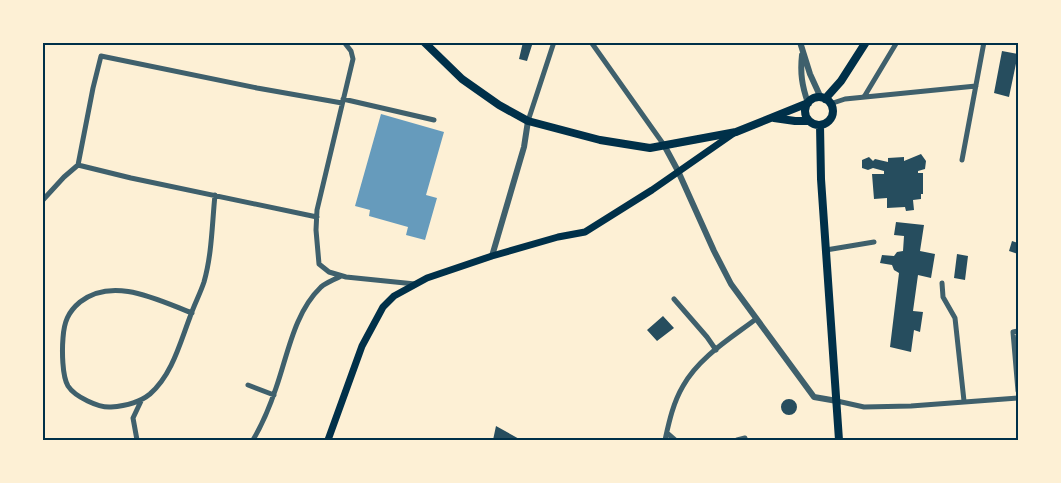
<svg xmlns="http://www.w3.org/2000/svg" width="1061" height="483" font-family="Cabin,sans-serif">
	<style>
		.water { fill: #669bbc }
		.building { fill: #264d5e }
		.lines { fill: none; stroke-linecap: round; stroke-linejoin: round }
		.minor { stroke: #3f606c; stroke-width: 5 }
		.tertiary { stroke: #3f606c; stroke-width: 6 }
		.secondary { stroke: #003049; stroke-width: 7 }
		.primary { stroke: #003049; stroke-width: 8 }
		.neatline { fill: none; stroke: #003049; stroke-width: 2 }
	</style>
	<rect width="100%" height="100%" fill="#fdf0d5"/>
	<path class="water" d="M 381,114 L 444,132 L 426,195 L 437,198 L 425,240 L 406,235 L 408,227 L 369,216 L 370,210 L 355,206 Z"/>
	<path class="building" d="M 523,42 L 533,42 L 527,61 L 519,59 Z
		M 1002,51 L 1018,54 L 1009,97 L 994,93 Z
		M 921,154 L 926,161 L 925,169 L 918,171 L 918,173 L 923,173 L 923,194 L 921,194 L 921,199 L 913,200 L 914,210 L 906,211 L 905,207 L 887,208 L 887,198 L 874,199 L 872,174 L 884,174 L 884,171 L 873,168 L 868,170 L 862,168 L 862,160 L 869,157 L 873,161 L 875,159 L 888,162 L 888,158 L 904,157 L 904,161 Z
		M 896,222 L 924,225 L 920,251 L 935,254 L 931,278 L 918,275 L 913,311 L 923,312 L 920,332 L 914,330 L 911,352 L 890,347 L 899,273 L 894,270 L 892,265 L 880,263 L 882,255 L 894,256 L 897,252 L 903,251 L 904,236 L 894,235 Z
		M 1012,241 L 1018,243 L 1018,254 L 1009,251 Z
		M 957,254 L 968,256 L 965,280 L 954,278 Z
		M 663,316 L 674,328 L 657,341 L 647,330 Z
		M781 407a8 8 0 1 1 16 0a8 8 0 1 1-16 0Z
		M 496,426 L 521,440 L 493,440 Z"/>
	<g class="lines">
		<path class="minor" d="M 344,42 L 351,51 L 353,59 L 317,210 L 316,230 L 319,264 L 329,272 L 346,277 L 415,284
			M 591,42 L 664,145
			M 864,97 L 897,42
			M 343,99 L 434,120
			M 830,104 L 845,99 L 976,86
			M 528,121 L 554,42
			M 962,160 L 984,42
			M 78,165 L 131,178 L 317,217
			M 42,201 L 64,177 L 78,165 L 93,88 L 101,56 L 257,88 L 342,103
			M 826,250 L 874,242
			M 942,283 L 943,297 L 955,318 L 964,401
			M 674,299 L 707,337 L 716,350
			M 192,313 C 158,300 113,276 80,302 C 68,312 64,322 63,338 C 62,350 62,376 68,386 C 75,397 99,408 111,407 C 126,406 139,403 150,394 C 172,375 180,343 190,317 C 194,305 200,294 204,282 C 212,254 212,224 215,195
			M 1018,331 L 1013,332 L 1018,391
			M 248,385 L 274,395
			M 837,401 L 864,407 L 911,406 L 1018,398
			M 667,433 L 675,440
			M 137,440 L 133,418 L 142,399
			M 253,440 C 263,423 270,406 276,388 C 288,354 294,313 321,287 C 327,282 334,280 341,276
			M 665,440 C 669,422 673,403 683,386 C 699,357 731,338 756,319
			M 737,440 L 745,438"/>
		<path class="tertiary" d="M 800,42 L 810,74 L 821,98
			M 802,55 C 800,73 802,86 808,103
			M 664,145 L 678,171 L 714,251 L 731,284 L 814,397 L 837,401
			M 492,256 L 524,147 L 528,121"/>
		<path class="secondary" d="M 328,440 L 362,346 L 383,307 L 394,296 L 427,278 L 492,256 L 558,237 L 585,232 L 652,190 L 734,133"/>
		<path class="primary" d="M 424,42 L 462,79 L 499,105 L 528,121 L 600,140 L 650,148 L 736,132 L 808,103
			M805 111a14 14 0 1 1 28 0a14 14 0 1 1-28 0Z
			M 825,99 L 841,81 L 866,42
			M 774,118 L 795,121 L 809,121
			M 820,125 L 821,179 L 839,440"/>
	</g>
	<rect width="1061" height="483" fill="none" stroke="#fdf0d5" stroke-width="88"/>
	<rect x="44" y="44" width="973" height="395" class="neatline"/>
</svg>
